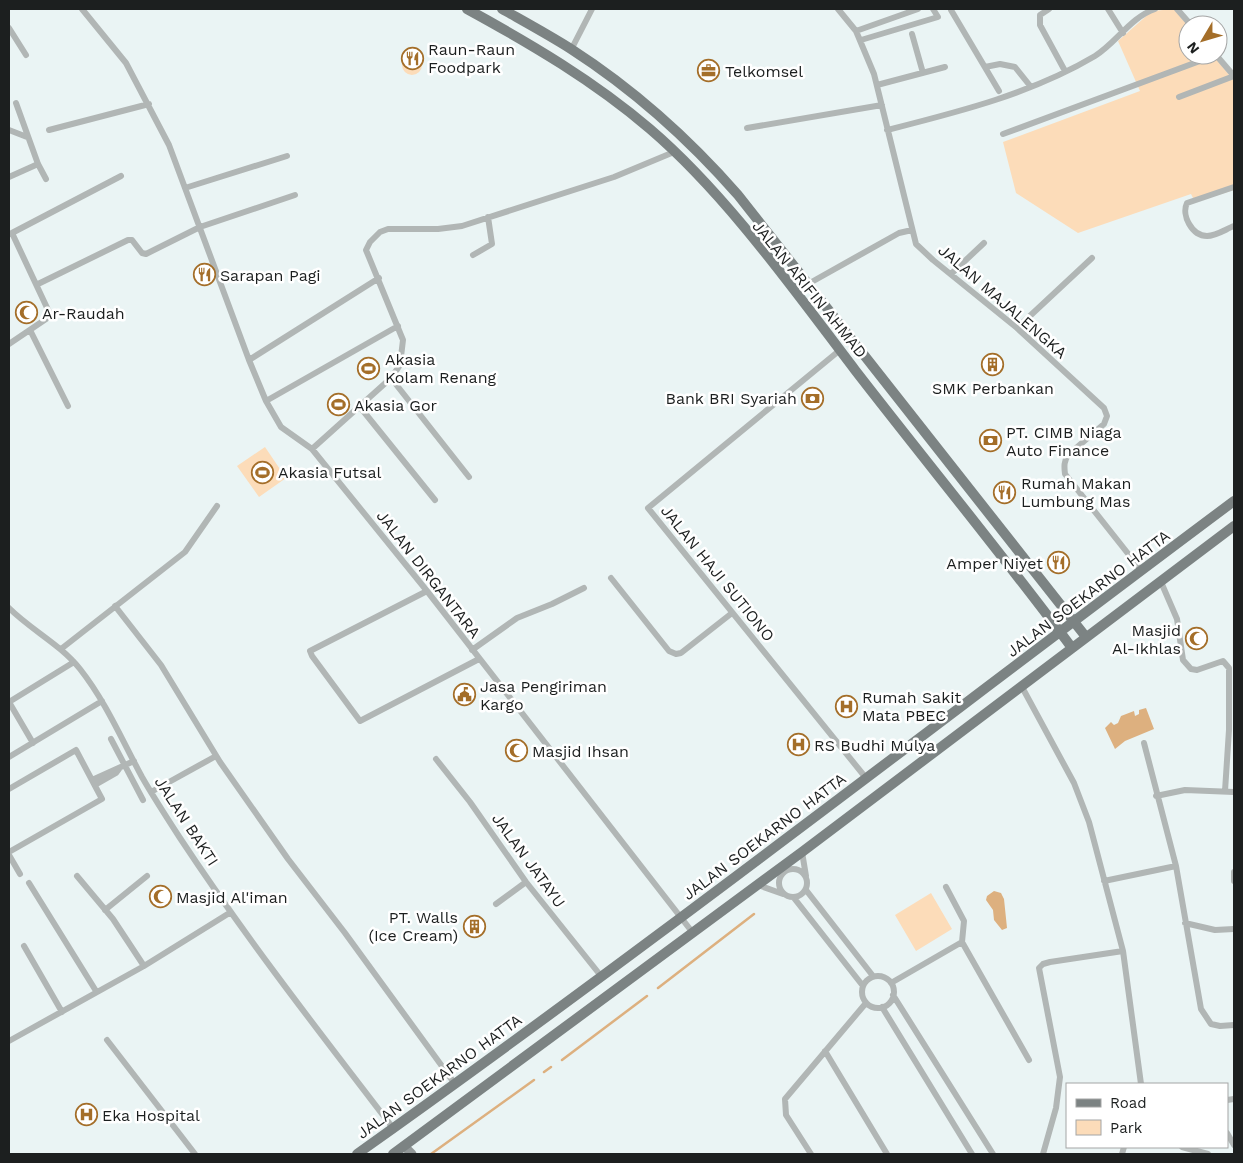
<svg xmlns="http://www.w3.org/2000/svg" width="1243" height="1163" font-family="'Work Sans',sans-serif">
	<style>
		.green { fill: #fcdcb9 }
		.water { fill: #ddb07f }
		.lines { fill: none; stroke-linecap: round; stroke-linejoin: round }
		.stream { stroke: #ddb07f; stroke-width: 2.5 }
		.street { stroke: #b1b6b5; stroke-width: 6 }
		.secondary { stroke: #929898; stroke-width: 9 }
		.primary { stroke: #7c8383; stroke-width: 10 }
		.labels { text-anchor: middle; stroke-width: 5; stroke-linejoin: round; paint-order: stroke }
		.poi-label { font-size: 16px; fill: #1c1f1f; stroke: #fff; text-anchor: start }
		.street-label { font-size: 16px; fill: #1c1f1f; stroke: #fff }
	</style>
	<rect width="100%" height="100%" fill="#eaf4f4"/>
	<path class="green" d="M 1174,9 L 1188,26 L 1188,55 L 1213,55 L 1234,81 L 1234,190 L 1195,202 L 1191,194 L 1078,233 L 1016,193 L 1003,142 L 1140,91 L 1118,41 L 1152,11 Z
		M402 65a10 10 0 1 1 20 0a10 10 0 1 1-20 0Z
		M 265,447 L 286,478 L 259,497 L 237,466 Z
		M 931,893 L 952,929 L 916,951 L 895,915 Z"/>
	<path class="water" d="M 1146,708 L 1154,729 L 1125,741 L 1115,749 L 1105,728 L 1111,722 L 1114,725 L 1118,723 L 1121,716 L 1134,711 L 1135,716 L 1139,714 L 1139,710 Z
		M 994,891 L 1001,893 L 1004,899 L 1007,928 L 1002,930 L 994,920 L 993,910 L 986,900 L 987,896 Z"/>
	<g class="lines">
		<path class="stream" d="M 658,988 L 754,914
			M 562,1060 L 647,996
			M 544,1072 L 551,1067
			M 431,1154 L 534,1080"/>
		<path class="street" d="M 82,9 L 126,63 L 169,145 L 249,360 L 266,401 L 281,427 L 312,449 L 427,591 L 693,933
			M 838,9 L 856,31 L 874,74 L 916,244 L 933,260 L 1017,328 L 1104,408 L 1107,416 L 1104,424 L 1068,455 C 1064,461 1064,466 1065,474 L 1141,570
			M 1049,9 L 1040,15 L 1040,25 L 1065,71
			M 1108,9 L 1123,33
			M 1177,9 L 1191,25
			M 951,10 L 999,91
			M 9,28 L 26,55
			M 856,31 L 918,9
			M 912,34 L 923,73
			M 861,40 L 938,17 L 933,9
			M 571,50 L 592,9
			M 1216,55 L 1234,76
			M 985,67 L 1000,64 L 1015,67 L 1031,87
			M 877,85 L 945,67
			M 1179,97 L 1234,76
			M 16,103 L 38,164 L 46,179
			M 747,128 L 882,105
			M 9,130 L 27,137
			M 49,130 L 149,104
			M 887,130 C 958,112 1031,94 1095,56 C 1116,43 1131,17 1155,9
			M 1003,134 L 1216,55
			M 9,177 L 38,164
			M 1234,187 L 1187,203 C 1181,215 1192,236 1207,236 C 1216,236 1226,229 1234,226
			M 185,188 L 287,156
			M 10,234 L 121,176
			M 473,255 L 492,244 L 488,217
			M 951,274 L 984,243
			M 38,284 L 128,240 L 132,240 L 142,253 L 146,254 L 200,227 L 295,195
			M 808,284 L 899,233 L 912,230
			M 1017,328 L 1092,258
			M 30,330 L 68,406
			M 9,344 L 46,319 L 49,312 L 12,233
			M 840,350 L 648,508 L 866,778
			M 249,360 L 379,278
			M 391,378 L 469,477
			M 266,401 L 398,326
			M 360,407 L 435,500
			M 312,449 L 391,378 L 400,365 L 403,340 L 366,250 L 370,242 L 380,232 L 388,229 L 438,229 L 462,226 L 614,177 L 674,152
			M 611,578 L 669,651 L 676,654 L 681,653 L 732,613
			M 1161,582 L 1177,619 L 1183,660 L 1191,669 L 1197,670 L 1223,661 L 1229,668 L 1229,730 L 1225,791
			M 427,591 L 310,651 L 312,656 L 360,721 L 479,659
			M 115,606 L 161,665 L 220,762 L 288,859 L 345,933 L 455,1084
			M 9,608 C 31,630 60,644 80,669 C 106,702 122,740 142,777 C 154,798 167,818 180,838 C 246,938 320,1033 393,1128
			M 61,649 L 185,552 L 217,506
			M 472,650 L 517,618 L 552,604 L 584,588
			M 1022,687 L 1074,783 L 1089,822 L 1123,951 L 1141,1084
			M 9,702 L 74,662
			M 9,702 L 33,743
			M 111,739 L 143,800
			M 1144,743 L 1176,866 L 1201,1009 L 1211,1024 L 1220,1026 L 1234,1025
			M 9,757 L 102,701
			M 436,759 L 470,802 L 526,882 L 601,976
			M 92,780 L 134,761
			M 95,785 L 116,773 L 119,769
			M 9,789 L 76,750 L 102,799 L 9,852
			M 151,792 L 216,756
			M 1156,796 L 1185,790 L 1234,792
			M 802,852 L 806,876
			M 9,855 L 20,874
			M779 883a14 14 0 1 1 28 0a14 14 0 1 1-28 0Z
			M 1234,872 L 1234,881
			M 77,876 L 113,919 L 144,966
			M 1104,881 L 1176,866
			M 29,883 L 96,991
			M 758,885 L 783,894
			M 946,887 L 964,921 L 962,942
			M 806,890 L 873,976
			M 794,898 L 863,986
			M 496,904 L 526,882
			M 105,910 L 147,876
			M 1185,923 L 1215,930 L 1234,929
			M 24,946 L 62,1012
			M862 992a16 16 0 1 1 32 0a16 16 0 1 1-32 0Z
			M 891,983 L 962,942 L 1029,1060
			M 893,995 L 993,1154
			M 882,1007 L 972,1154
			M 107,1040 L 195,1154
			M 9,1041 L 144,966 L 231,912
			M 825,1051 L 887,1154
			M 1227,1100 L 1234,1099
			M 1227,1133 L 1234,1145
			M 1182,1147 L 1208,1154
			M 811,1154 L 786,1115 L 785,1099 L 866,1003
			M 1043,1154 L 1056,1108 L 1060,1077 L 1039,968 L 1043,964 L 1050,962 L 1123,951
			M 1122,1154 L 1124,1147"/>
		<path class="secondary" d="M 404,1146 L 412,1154"/>
		<path class="primary" d="M 467,9 C 531,44 594,81 650,129 C 726,194 794,290 855,370 C 927,463 1002,554 1072,648
			M 502,9 C 525,22 549,35 571,49 C 633,89 689,139 738,195 L 1086,637
			M 357,1154 C 654,943 942,719 1234,501
			M 393,1154 L 802,852 L 1234,526"/>
	</g>
	<defs>
		<symbol id="restaurant-ring" viewBox="-11 -11 22 22"><circle r="9.5" fill="#fff" stroke="#a46e29" stroke-width="1.5"/><path d="M-5-6h1v4h1v-4h1v4h1v-4h1v5L-1.5 .5V6h-2V.5L-5-1ZM5-6V6H3V1.5H1.5Q1.5-4 5-6Z" fill="#a46e29"/></symbol>
		<symbol id="office-ring" viewBox="-11 -11 22 22"><circle r="9.5" fill="#fff" stroke="#a46e29" stroke-width="1.5"/><path d="M-6-3h4V-5.5h4V-3h4V5H-6ZM-1-4.5V-3h2v-1.5ZM-6 0V1H6V0Z" fill="#a46e29"/></symbol>
		<symbol id="mosque-ring" viewBox="-11 -11 22 22"><circle r="9.5" fill="#fff" stroke="#a46e29" stroke-width="1.5"/><path d="M3.5-4.9A6 6 0 1 0 3.5 4.9A5 5 0 1 1 3.5-4.9Z" fill="#a46e29"/></symbol>
		<symbol id="building-ring" viewBox="-11 -11 22 22"><circle r="9.5" fill="#fff" stroke="#a46e29" stroke-width="1.5"/><path d="M-4-6H4V6H1V3H-1V6H-4ZM-2.5-4.3h1.7v1.8h-1.7ZM.8-4.3h1.7v1.8H.8ZM-2.5-1h1.7V.8h-1.7ZM.8-1h1.7V.8H.8Z" fill="#a46e29"/></symbol>
		<symbol id="stadium-ring" viewBox="-11 -11 22 22"><circle r="9.5" fill="#fff" stroke="#a46e29" stroke-width="1.5"/><path d="M0-5a6.5 5 0 1 0 0 10a6.5 5 0 1 0 0-10ZM-3.5-1.8h7v3.6h-7Z" fill="#a46e29"/></symbol>
		<symbol id="bank-ring" viewBox="-11 -11 22 22"><circle r="9.5" fill="#fff" stroke="#a46e29" stroke-width="1.5"/><path d="M-6-4H6V4H-6ZM0-2.3a2.3 2.3 0 1 0 0 4.6a2.3 2.3 0 1 0 0-4.6Z" fill="#a46e29"/></symbol>
		<symbol id="civic-ring" viewBox="-11 -11 22 22"><circle r="9.5" fill="#fff" stroke="#a46e29" stroke-width="1.5"/><path d="M-.6-6.5H3V-4.5H.6V-3L4-1V1h2V6H-6V1h2V-1L-.6-3ZM-1.2 2.5V6h2.4V2.5Z" fill="#a46e29"/></symbol>
		<symbol id="hospital-ring" viewBox="-11 -11 22 22"><circle r="9.5" fill="#fff" stroke="#a46e29" stroke-width="1.5"/><path d="M-5-5h3v3.5h4V-5h3V5h-3V1.5h-4V5h-3Z" fill="#a46e29"/></symbol>
	</defs>
	<g fill-rule="evenodd">
		<use href="#restaurant-ring" x="400" y="46" width="25" height="25"/>
		<use href="#office-ring" x="696" y="58" width="25" height="25"/>
		<use href="#restaurant-ring" x="192" y="262" width="25" height="25"/>
		<use href="#mosque-ring" x="14" y="300" width="25" height="25"/>
		<use href="#building-ring" x="980" y="352" width="25" height="25"/>
		<use href="#stadium-ring" x="356" y="356" width="25" height="25"/>
		<use href="#bank-ring" x="800" y="386" width="25" height="25"/>
		<use href="#stadium-ring" x="326" y="392" width="25" height="25"/>
		<use href="#bank-ring" x="978" y="428" width="25" height="25"/>
		<use href="#stadium-ring" x="250" y="460" width="25" height="25"/>
		<use href="#restaurant-ring" x="992" y="480" width="25" height="25"/>
		<use href="#restaurant-ring" x="1046" y="550" width="25" height="25"/>
		<use href="#mosque-ring" x="1184" y="626" width="25" height="25"/>
		<use href="#civic-ring" x="452" y="682" width="25" height="25"/>
		<use href="#hospital-ring" x="834" y="694" width="25" height="25"/>
		<use href="#hospital-ring" x="786" y="732" width="25" height="25"/>
		<use href="#mosque-ring" x="504" y="738" width="25" height="25"/>
		<use href="#mosque-ring" x="148" y="884" width="25" height="25"/>
		<use href="#building-ring" x="462" y="914" width="25" height="25"/>
		<use href="#hospital-ring" x="74" y="1102" width="25" height="25"/>
	</g>
	<g class="labels">
		<g class="poi-label">
			<text x="428" y="55">Raun-Raun<tspan x="428" dy="18">Foodpark</tspan></text>
			<text x="725" y="77">Telkomsel</text>
			<text x="220" y="281">Sarapan Pagi</text>
			<text x="42" y="319">Ar-Raudah</text>
			<text x="385" y="365">Akasia<tspan x="385" dy="18">Kolam Renang</tspan></text>
			<text x="993" y="394" text-anchor="middle">SMK Perbankan</text>
			<text x="797" y="404" text-anchor="end">Bank BRI Syariah</text>
			<text x="354" y="411">Akasia Gor</text>
			<text x="1006" y="438">PT. CIMB Niaga<tspan x="1006" dy="18">Auto Finance</tspan></text>
			<text x="278" y="478">Akasia Futsal</text>
			<text x="1021" y="489">Rumah Makan<tspan x="1021" dy="18">Lumbung Mas</tspan></text>
			<text x="1043" y="569" text-anchor="end">Amper Niyet</text>
			<text x="1181" y="636" text-anchor="end">Masjid<tspan x="1181" dy="18">Al-Ikhlas</tspan></text>
			<text x="480" y="692">Jasa Pengiriman<tspan x="480" dy="18">Kargo</tspan></text>
			<text x="862" y="703">Rumah Sakit<tspan x="862" dy="18">Mata PBEC</tspan></text>
			<text x="814" y="751">RS Budhi Mulya</text>
			<text x="532" y="757">Masjid Ihsan</text>
			<text x="176" y="903">Masjid Al'iman</text>
			<text x="458" y="923" text-anchor="end">PT. Walls<tspan x="458" dy="18">(Ice Cream)</tspan></text>
			<text x="102" y="1121">Eka Hospital</text>
		</g>
		<g class="street-label">
			<text transform="translate(810 289) rotate(51)" y="6">JALAN ARIFIN AHMAD</text>
			<text transform="translate(1003 301) rotate(41)" y="6">JALAN MAJALENGKA</text>
			<text transform="translate(718 573) rotate(51)" y="6">JALAN HAJI SUTIONO</text>
			<text transform="translate(429 574) rotate(52)" y="6">JALAN DIRGANTARA</text>
			<text transform="translate(1088 593) rotate(-37)" y="6">JALAN SOEKARNO HATTA</text>
			<text transform="translate(187 821) rotate(57)" y="6">JALAN BAKTI</text>
			<text transform="translate(764 836) rotate(-37)" y="6">JALAN SOEKARNO HATTA</text>
			<text transform="translate(529 860) rotate(54)" y="6">JALAN JATAYU</text>
			<text transform="translate(439 1076) rotate(-36)" y="6">JALAN SOEKARNO HATTA</text>
		</g>
	</g>
	<rect width="1243" height="1163" fill="none" stroke="#1c1f1f" stroke-width="20"/>
	<rect x="1066" y="1083" width="162" height="65" fill="#ffffff" stroke="#a4a5a5"/>
	<rect x="1076" y="1099" width="25" height="8" fill="#7c8383" stroke="#a4a5a5"/>
	<text x="1110" y="1108" font-size="15" fill="#1c1f1f">Road</text>
	<rect x="1076" y="1120" width="25" height="15" fill="#fcdcb9" stroke="#a4a5a5"/>
	<text x="1110" y="1133" font-size="15" fill="#1c1f1f">Park</text>
	<g transform="translate(1203 40) rotate(232)"><circle r="24" fill="#ffffff" stroke="#a4a5a5"/>
	<path d="M0-4L9 19L0 12L-9 19Z" fill="#a46e29"/>
	<text y="-8" font-size="14" font-weight="bold" text-anchor="middle" fill="#1c1f1f">N</text>
	</g>
</svg>
